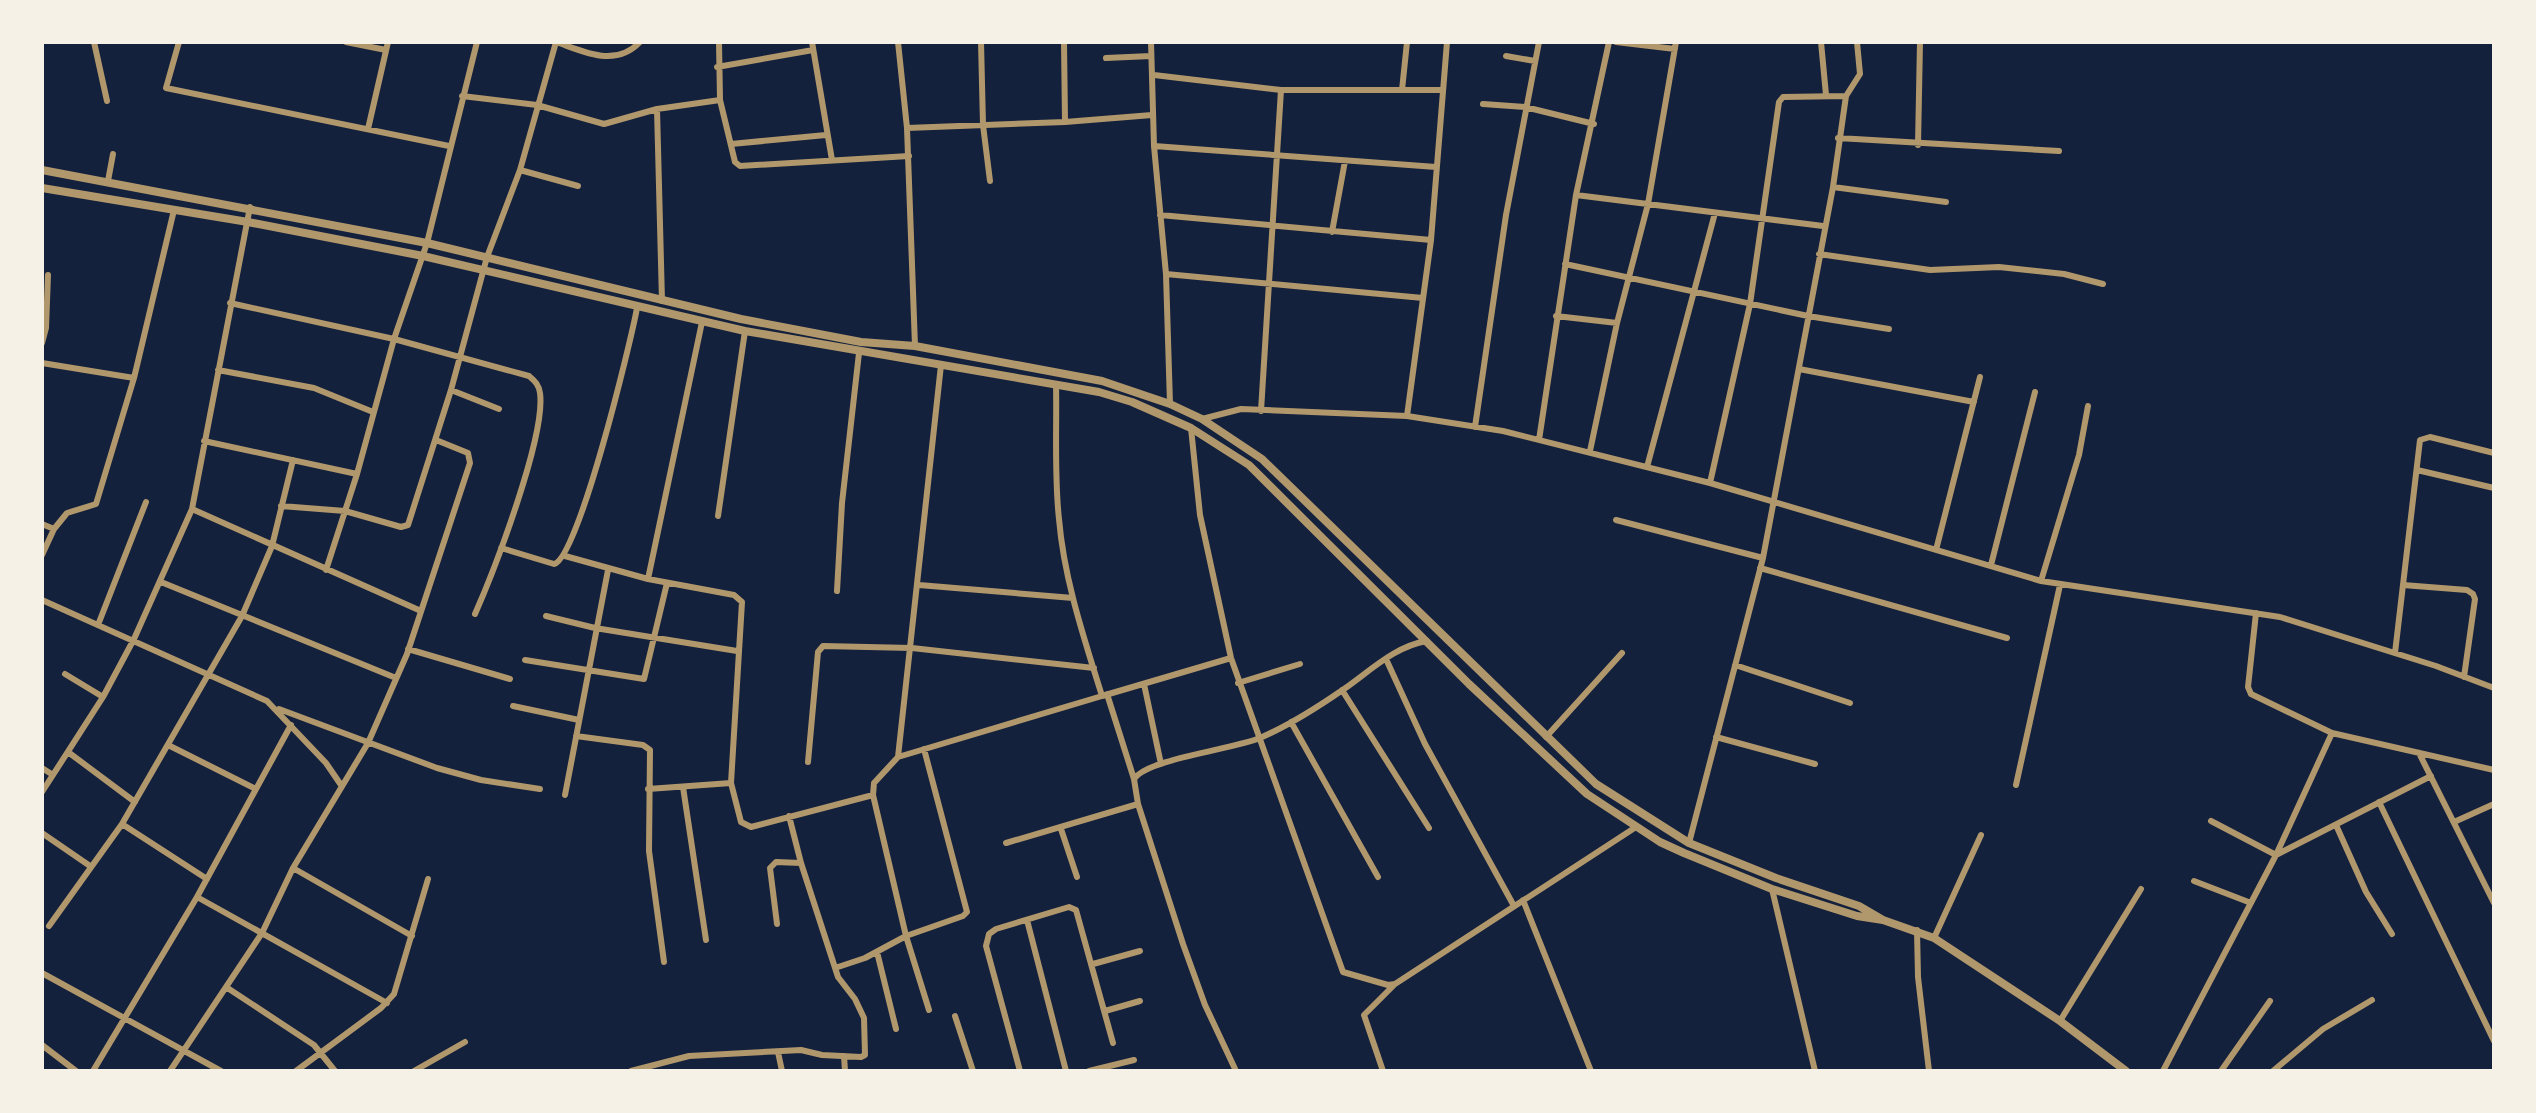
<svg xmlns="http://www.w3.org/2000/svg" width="2536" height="1113" font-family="Mulish,sans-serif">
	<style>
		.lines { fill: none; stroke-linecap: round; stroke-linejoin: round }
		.minor { stroke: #b1986c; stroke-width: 6 }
		.tertiary { stroke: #b1986c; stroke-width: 8 }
	</style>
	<rect width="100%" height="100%" fill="#14213d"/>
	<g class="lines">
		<path class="minor" d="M 94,42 L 107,101
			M 179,42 L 166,88 L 449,146
			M 346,42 L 386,50
			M 556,42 L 520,170 L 578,186
			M 556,42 C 585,52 615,68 640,42
			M 812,42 L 832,160
			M 898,42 L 907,128 L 915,346
			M 981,42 L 983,125 L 990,181
			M 1064,42 L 1065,122
			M 1151,42 L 1154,146 L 1166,274 L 1170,404
			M 1616,42 L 1675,49
			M 1821,42 L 1826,95
			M 1506,56 L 1535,61
			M 1106,58 L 1151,56
			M 717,67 L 813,50
			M 1154,75 L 1281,90 L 1443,90
			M 1402,90 L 1407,42
			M 462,96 L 537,105 L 604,124 L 657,109 L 720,100 L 719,42
			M 720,100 L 735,162 L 740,166 L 909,156
			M 1483,104 L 1525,107 L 1594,124
			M 657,109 L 662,301
			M 907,128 L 1065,122 L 1152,115
			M 368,129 L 388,42
			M 1838,138 L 2059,151
			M 731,144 L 826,135
			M 1918,145 L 1920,42
			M 1154,146 L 1436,167
			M 108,181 L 113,154
			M 1833,187 L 1946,202
			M 1576,195 L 1609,42
			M 1160,215 L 1431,240
			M 1332,232 L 1345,161
			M 1819,254 L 1930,270 L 1999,267 L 2064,274 L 2103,284
			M 1565,264 L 1808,316 L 1889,329
			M 1166,274 L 1423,298
			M 230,303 L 394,339 L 427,243 L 477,42
			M 1556,316 L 1617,323 L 1648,204 L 1676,42
			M 42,343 L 46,328 L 48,275
			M 42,363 L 134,378
			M 1799,369 L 1974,402
			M 218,370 L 314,388 L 373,412
			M 451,390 L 499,409
			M 1261,411 L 1281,90
			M 1407,416 L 1431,240 L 1447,42
			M 1202,419 L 1241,409 L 1407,416 L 1503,431 L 1710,483 L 2041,581 L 2280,617 L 2436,666 L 2494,688
			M 1475,427 L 1506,215 L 1539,42
			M 1191,428 L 1200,515 L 1231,658 L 1343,972 L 1388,985 L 1395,984 L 1636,827
			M 1539,440 L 1576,195 L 1823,226
			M 204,441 L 357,474 L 394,339 L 529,376 C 535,381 539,385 540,393 C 546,436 494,571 475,614
			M 1590,451 L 1617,323
			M 1647,467 L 1715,213
			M 2417,470 L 2494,488
			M 1710,483 L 1750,304 L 1779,102 L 1783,97 L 1846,96
			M 281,506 L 345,511 L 401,527 L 408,525 L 451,390 L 487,257 L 520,170
			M 192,509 L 421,611
			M 718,516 L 745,331
			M 1616,520 L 1763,558
			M 42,524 L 54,529 L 42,555
			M 54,529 L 67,513 L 96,504 L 134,378 L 174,210
			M 501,548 L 554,564 C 578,560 631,341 637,308
			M 1936,550 L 1980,377
			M 565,556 L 648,579 L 734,595 L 742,602 L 731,783 L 648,789
			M 1991,565 L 2035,392
			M 1760,568 L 2007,638
			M 326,570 L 357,474
			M 648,579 L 702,322
			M 2041,581 L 2079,455 L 2088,406
			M 161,582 L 396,678
			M 919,585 L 1073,598
			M 2403,585 L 2467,590 L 2473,594 L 2475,599 L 2464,677
			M 837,591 L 842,503 L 859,353
			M 42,600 L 267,701 L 326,763 L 341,785
			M 2256,613 L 2248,687 L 2251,694 L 2332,733 L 2494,770
			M 546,616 L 595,628 L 737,651
			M 98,625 L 146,502
			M 408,649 L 510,679
			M 2395,653 L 2420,440 L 2430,437 L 2494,453
			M 1386,659 L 1425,744 L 1514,906
			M 525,660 L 644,679 L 667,583
			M 1735,665 L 1850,703
			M 65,674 L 103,697
			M 1238,683 L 1300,664
			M 1144,684 L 1161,764
			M 1342,690 L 1429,828
			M 1107,694 L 1134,779
			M 1102,696 L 1231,658
			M 513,706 L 579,720
			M 279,709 L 437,768 L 481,780 L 540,789
			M 1291,722 L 1378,877
			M 576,736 L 643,745 L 650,750 L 649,851 L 664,962
			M 1546,737 L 1622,653
			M 1716,737 L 1815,764
			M 168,745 L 256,789
			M 68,752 L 135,802
			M 2419,753 L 2494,903
			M 898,757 L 941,365
			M 808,762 L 818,652 L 823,646 L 912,648 L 1094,668
			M 42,768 L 53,775
			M 731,783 L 741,822 L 751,827 L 873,795
			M 2016,785 L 2060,585
			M 683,787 L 706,940
			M 42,792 L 103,697 L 134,639 L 192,509 L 250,207
			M 565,795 L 608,570
			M 2379,802 L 2494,1041
			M 2211,821 L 2276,855 L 2431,776
			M 2454,822 L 2494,804
			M 122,824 L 207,879
			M 2336,825 L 2366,892 L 2392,934
			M 1061,829 L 1077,877
			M 42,833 L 90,866
			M 1006,843 L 1138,804
			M 1689,843 L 1763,558 L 1833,187 L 1846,96 L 1860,74 L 1857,42
			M 293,868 L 412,936
			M 2194,881 L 2251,903
			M 1772,889 L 1815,1071
			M 197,897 L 291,725
			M 1523,900 L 1591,1071
			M 1027,920 L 1066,1071
			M 777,924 L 770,868 L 776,862 L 801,863
			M 49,926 L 122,824 L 242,616 L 272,546 L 293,460
			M 1917,930 L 1918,977 L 1929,1071
			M 1934,938 L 1981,835
			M 877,952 L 896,1029
			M 1093,964 L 1140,951
			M 835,968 L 865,958 L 906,936 L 963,916 L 967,912 L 924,749
			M 42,973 L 221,1071
			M 226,987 L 314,1045 L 335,1071
			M 929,1010 L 906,936 L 873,795 L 874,783 L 898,757 L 1102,696 C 1084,638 1064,579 1059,519 C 1054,474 1057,428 1056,384
			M 1105,1011 L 1140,1001
			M 955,1016 L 973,1071
			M 2060,1021 L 2141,889
			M 42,1045 L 76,1071
			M 778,1052 L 782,1071
			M 844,1056 L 845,1071
			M 93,1071 L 197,897 L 387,1003
			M 170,1071 L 262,933 L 293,868 L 368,743 L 407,654 L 470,463 L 468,453 L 436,440
			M 296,1071 L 381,1008 L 394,994 L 428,879
			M 414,1071 L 465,1042
			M 631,1071 L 689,1056 L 801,1050 L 822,1055 L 861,1057 L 865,1055 L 864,1018 L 855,999 L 838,977 L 801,863 L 789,816
			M 1020,1071 L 986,946 L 989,934 L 996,929 L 1069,907 L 1076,910 L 1113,1043
			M 1089,1071 L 1134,1060
			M 1236,1071 L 1205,1005 L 1183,944 L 1138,804 L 1134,779 C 1147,759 1234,749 1260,738 C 1290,725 1318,707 1344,689 C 1370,671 1395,646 1427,641
			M 1383,1071 L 1364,1015 L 1395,984
			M 2163,1071 L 2276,855 L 2332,733
			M 2221,1071 L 2270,1001
			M 2273,1071 L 2323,1029 L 2372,1000"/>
		<path class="tertiary" d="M 42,170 L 427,243 L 741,319 L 861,342 L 915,346 L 1102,381 L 1170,404 L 1202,419 L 1262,459 L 1596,784 L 1689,843 L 1776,878 L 1859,906 L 1883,920
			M 42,188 L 248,222 L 423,256 L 745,331 L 1099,392 L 1132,402 L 1191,428 L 1249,465 L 1469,684 L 1587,794 L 1660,842 L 1684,853 L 1772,889 L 1857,916 L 1883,920 L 1934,938 L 2060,1021 L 2126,1071"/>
	</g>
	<rect width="2536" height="1113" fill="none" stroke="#f6f1e7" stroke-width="88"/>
</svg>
